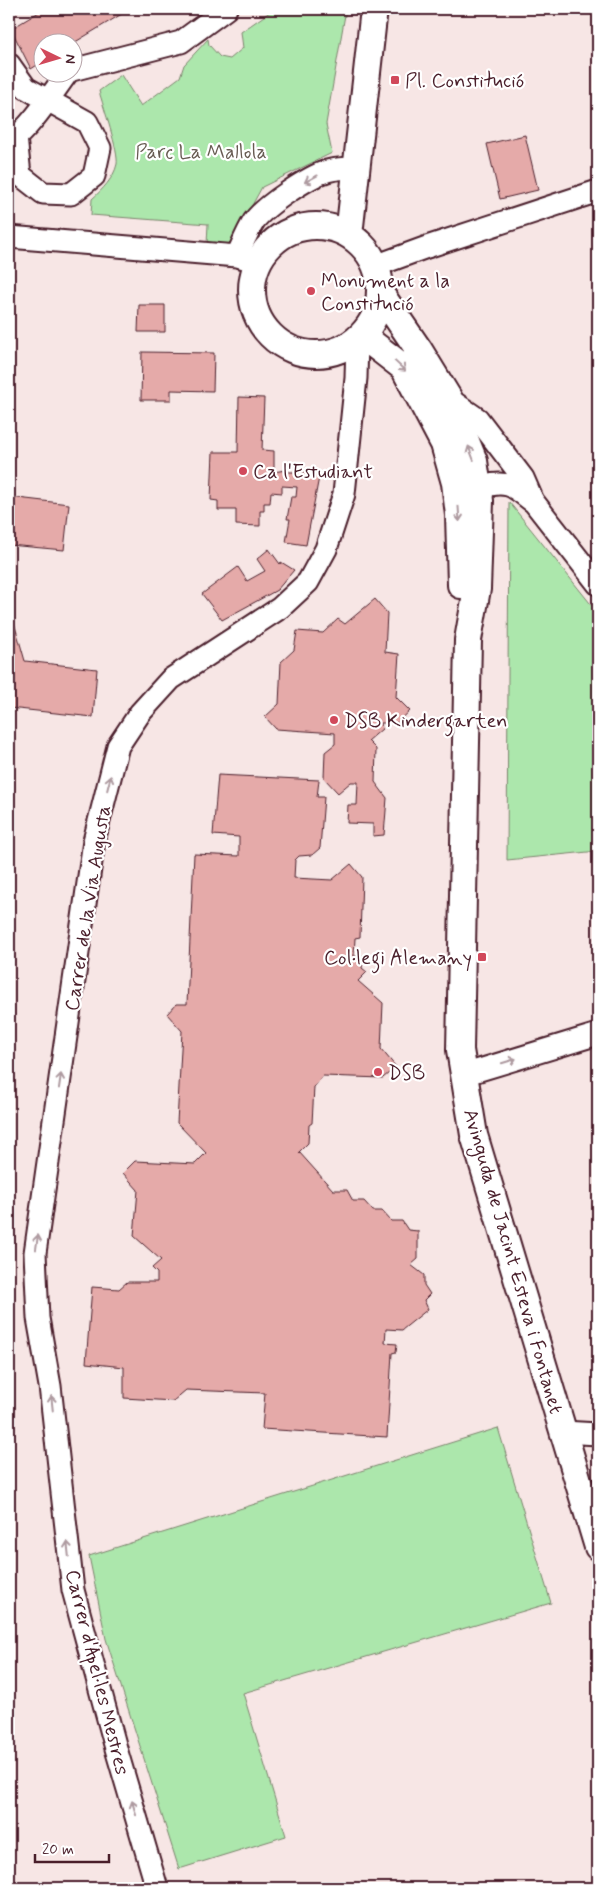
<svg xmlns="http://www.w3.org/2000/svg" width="607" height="1897" font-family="Mynerve,sans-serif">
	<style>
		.green { fill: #ace7ac; stroke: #7b836c }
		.building { fill: #e5aaa9; stroke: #4a1f2b }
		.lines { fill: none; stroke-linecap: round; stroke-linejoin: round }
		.minor-casing { stroke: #4a1f2b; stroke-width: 25 }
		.tertiary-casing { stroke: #4a1f2b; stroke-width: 30 }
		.minor { stroke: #fff; stroke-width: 21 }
		.tertiary { stroke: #fff; stroke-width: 26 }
		.oneway { stroke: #ae9aa0 }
		.poi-dot { fill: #d1495b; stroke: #fff; stroke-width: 2 }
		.labels { text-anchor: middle; stroke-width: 4.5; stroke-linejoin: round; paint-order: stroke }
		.poi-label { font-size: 20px; fill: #4a1f2b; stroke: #fff; text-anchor: start }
		.park-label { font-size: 20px; fill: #675b52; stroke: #fff }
		.street-label { font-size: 20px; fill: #4a1f2b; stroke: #fff }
	</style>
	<rect width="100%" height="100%" fill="#f7e6e5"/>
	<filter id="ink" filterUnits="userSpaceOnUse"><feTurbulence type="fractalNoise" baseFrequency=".02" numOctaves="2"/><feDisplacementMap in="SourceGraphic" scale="10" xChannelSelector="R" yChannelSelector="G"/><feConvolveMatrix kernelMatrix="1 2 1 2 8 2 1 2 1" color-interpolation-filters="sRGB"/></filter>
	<g filter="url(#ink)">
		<path class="green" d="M 274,9 L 283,9 L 286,11 L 290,9 L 346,9 L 326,124 L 332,153 L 262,187 L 230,246 L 207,244 L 208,224 L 91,215 L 92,199 C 102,190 114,178 117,164 C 119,152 103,106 99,91 L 121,75 L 141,106 L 180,77 L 184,65 L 208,39 L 209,45 L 220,57 L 230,59 L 243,48 L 241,32 Z
			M 509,502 L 598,613 L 598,851 L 507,860 Z
			M 498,1428 L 551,1603 L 243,1693 L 286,1836 L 179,1869 L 106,1639 L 89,1556 Z"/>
		<path class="building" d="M 44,9 L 130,9 L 72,44 L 72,42 L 42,42 L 42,62 L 31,69 L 11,29 Z
			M 525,135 L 538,190 L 500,199 L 487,144 Z
			M 139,305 L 165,305 L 165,332 L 138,332 Z
			M 142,352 L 214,353 L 213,391 L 171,390 L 171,400 L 141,400 Z
			M 239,397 L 264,398 L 262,450 L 274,451 L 274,472 L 285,470 L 284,472 L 320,472 L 306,545 L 286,542 L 290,519 L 287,519 L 291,497 L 296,497 L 297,487 L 282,486 L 282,493 L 271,492 L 270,503 L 264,503 L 264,511 L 260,511 L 260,526 L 236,525 L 236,510 L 218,510 L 218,501 L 211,500 L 213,452 L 238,452 Z
			M 9,497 L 69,504 L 64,550 L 9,545 Z
			M 269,549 L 280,564 L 281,562 L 294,570 L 277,590 L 222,620 L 202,594 L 238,567 L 247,581 L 265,571 L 257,559 Z
			M 375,599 L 387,613 L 385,652 L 399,654 L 396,697 L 410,711 L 397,723 L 381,723 L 382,729 L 368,741 L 376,749 L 375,782 L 387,798 L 384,835 L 373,836 L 373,824 L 347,823 L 348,805 L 357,805 L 358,782 L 351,782 L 338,793 L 324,778 L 325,752 L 335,744 L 335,733 L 276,729 L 265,717 L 279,704 L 281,662 L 294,650 L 297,631 L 323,633 L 338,619 L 345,624 Z
			M 9,605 L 25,661 L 97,669 L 93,717 L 9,708 Z
			M 218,775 L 319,780 L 317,797 L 324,797 L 320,848 L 312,855 L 299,856 L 295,860 L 294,878 L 332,880 L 351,864 L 362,877 L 360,937 L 355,938 L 354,956 L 364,956 L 362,968 L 367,972 L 358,981 L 383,1003 L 381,1049 L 396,1067 L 383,1078 L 323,1076 L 314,1087 L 312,1123 L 309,1125 L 308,1143 L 299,1152 L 333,1190 L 347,1190 L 353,1201 L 364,1201 L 373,1211 L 382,1211 L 391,1221 L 402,1221 L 408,1230 L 418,1231 L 418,1259 L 411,1265 L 424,1275 L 424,1285 L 430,1294 L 424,1300 L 428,1309 L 402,1330 L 386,1329 L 385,1343 L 397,1344 L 396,1352 L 392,1353 L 387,1437 L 262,1429 L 265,1393 L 186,1390 L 173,1401 L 124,1398 L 124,1367 L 86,1363 L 92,1287 L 119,1289 L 127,1282 L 157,1282 L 157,1273 L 152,1268 L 161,1260 L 134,1236 L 138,1190 L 123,1173 L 135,1161 L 195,1164 L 206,1153 L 177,1123 L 182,1031 L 167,1014 L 176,1004 L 187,1004 L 194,854 L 239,856 L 239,837 L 213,835 Z"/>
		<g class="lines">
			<defs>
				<path id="minor" d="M 9,64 L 26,88 L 87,122 L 100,148 L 94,176 L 71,194 L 43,193 L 20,175 L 16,137
					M 72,70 L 181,42 L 226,9
					M 9,143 C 32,126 51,95 68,72
					M 9,237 L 237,256 L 258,262
					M 237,256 C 242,245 247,232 254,221 C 266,205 308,177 327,171 C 337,168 348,168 358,168
					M 375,266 L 427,247 L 598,191
					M 449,399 L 478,419 L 523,478 L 533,501 L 598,584
					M 480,501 L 485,486 C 509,480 514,487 532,501
					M 463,1075 L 598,1034
					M 563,1432 L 598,1434
					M 157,1888 L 117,1752 L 73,1590 L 50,1386 L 38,1318 L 35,1253 L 94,841 L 118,746 L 140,713 L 171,679 L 280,608 L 308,582 L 326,549 L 344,494 L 356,378 L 357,340"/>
				<path id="tertiary" d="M252 290a64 64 0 1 1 128 0a64 64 0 1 1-128 0Z
					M 349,235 L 374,9
					M 380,293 L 419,350 L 449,399 L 474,461 L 480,501 L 477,589 L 468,640 L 460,1050 L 474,1135 L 598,1547
					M 364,334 L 373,344 L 404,368 L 444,444 L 455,483 L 459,515 L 461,585"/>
			</defs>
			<use href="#minor" class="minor-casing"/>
			<use href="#tertiary" class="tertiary-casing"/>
			<use href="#minor" class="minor"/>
			<use href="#tertiary" class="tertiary"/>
		</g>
		<defs><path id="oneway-shaft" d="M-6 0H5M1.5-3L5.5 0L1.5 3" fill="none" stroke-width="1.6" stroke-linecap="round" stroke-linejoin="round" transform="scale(1.25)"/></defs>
		<g class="oneway">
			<use href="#oneway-shaft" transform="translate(311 179) rotate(152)"/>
			<use href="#oneway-shaft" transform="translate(400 366) rotate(43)"/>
			<use href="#oneway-shaft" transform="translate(471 453) rotate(-111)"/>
			<use href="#oneway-shaft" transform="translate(459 514) rotate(86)"/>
			<use href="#oneway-shaft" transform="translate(109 783) rotate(-76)"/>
			<use href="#oneway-shaft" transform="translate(509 1061) rotate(-17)"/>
			<use href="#oneway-shaft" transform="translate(60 1081) rotate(-82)"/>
			<use href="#oneway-shaft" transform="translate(37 1242) rotate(-82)"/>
			<use href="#oneway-shaft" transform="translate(52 1403) rotate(-96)"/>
			<use href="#oneway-shaft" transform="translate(68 1549) rotate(-96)"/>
			<use href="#oneway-shaft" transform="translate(134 1808) rotate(-106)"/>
		</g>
	</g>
	<g class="poi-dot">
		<rect x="390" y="75" width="10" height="10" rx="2.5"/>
		<circle cx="311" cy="291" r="5"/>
		<circle cx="243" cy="471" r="5"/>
		<circle cx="334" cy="720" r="5"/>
		<rect x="477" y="952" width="10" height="10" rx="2.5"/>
		<circle cx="378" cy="1072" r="5"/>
	</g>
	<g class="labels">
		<g class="poi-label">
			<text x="405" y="87">Pl. Constitució</text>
			<text x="321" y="287">Monument a la<tspan x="321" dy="23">Constitució</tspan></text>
			<text x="253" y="478">Ca l'Estudiant</text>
			<text x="344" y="727">DSB Kindergarten</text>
			<text x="472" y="964" text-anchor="end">Col·legi Alemany</text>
			<text x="388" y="1079">DSB</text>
		</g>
		<g class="park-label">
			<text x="201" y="158">Parc La Mallola</text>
		</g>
		<g class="street-label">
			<text transform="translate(87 908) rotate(-81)" y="7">Carrer de la Via Augusta</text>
			<text transform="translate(514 1261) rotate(74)" y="7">Avinguda de Jacint Esteva i Fontanet</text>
			<text transform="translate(98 1672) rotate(76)" y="7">Carrer d'Apel·les Mestres</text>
		</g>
	</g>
	<rect width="607" height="1897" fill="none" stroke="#fff" stroke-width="30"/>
	<rect x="15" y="15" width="577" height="1867" fill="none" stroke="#4a1f2b" stroke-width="2" filter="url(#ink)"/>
	<g transform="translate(58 58) rotate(95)"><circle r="24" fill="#ffffff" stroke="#b7a5aa"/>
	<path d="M0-4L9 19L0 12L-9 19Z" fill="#d1495b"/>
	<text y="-8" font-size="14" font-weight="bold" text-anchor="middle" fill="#4a1f2b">N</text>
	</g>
	<path d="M35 1854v8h74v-8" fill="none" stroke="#4a1f2b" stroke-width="2.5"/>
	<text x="42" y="1854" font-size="15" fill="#4a1f2b" stroke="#ffffff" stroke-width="4" paint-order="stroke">20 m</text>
</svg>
